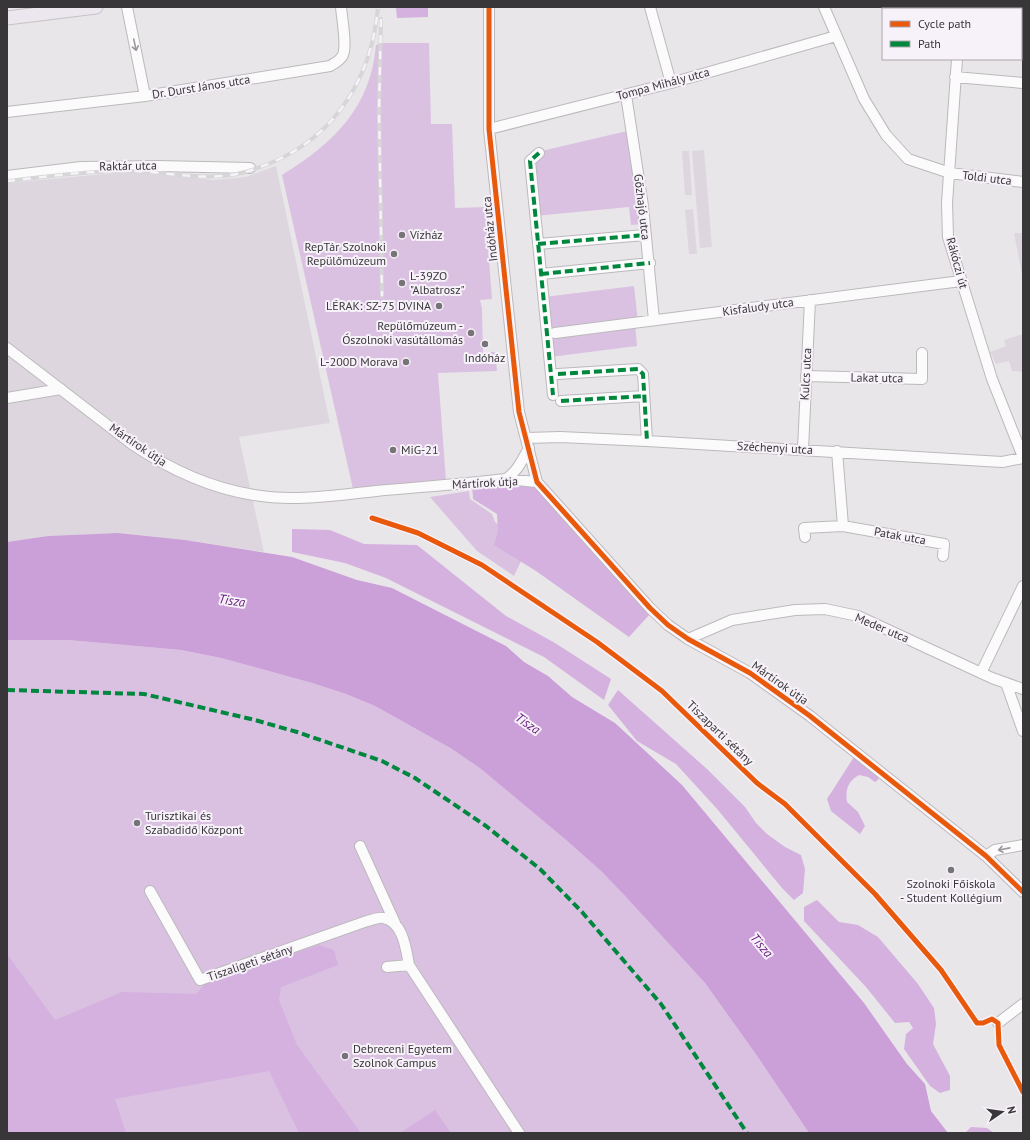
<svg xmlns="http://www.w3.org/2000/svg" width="1030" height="1140" font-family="'PT Sans',sans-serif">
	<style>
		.built { fill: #ddd6df }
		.green { fill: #dac1e2 }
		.forest { fill: #d4b1de }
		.water { fill: #cb9fd8 }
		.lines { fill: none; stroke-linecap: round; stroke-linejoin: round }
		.minor-casing { stroke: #bcb9bc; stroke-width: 12 }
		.major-casing { stroke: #c4c3c5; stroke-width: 15 }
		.minor { stroke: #fcfbfc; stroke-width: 10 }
		.major { stroke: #ece7ee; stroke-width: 13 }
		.rail-casing { stroke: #d6d6d6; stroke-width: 4 }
		.rail { stroke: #f7f1f9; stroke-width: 2.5; stroke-dasharray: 8; stroke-linecap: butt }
		.quiet { stroke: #00873e; stroke-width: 4; stroke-dasharray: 8 4; stroke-linecap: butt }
		.cycleway-casing { stroke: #f7f1f9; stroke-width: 8 }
		.cycleway { stroke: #e8590c; stroke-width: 5 }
		.oneway { stroke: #9a989a }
		.poi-dot { fill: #777477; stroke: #f7f1f9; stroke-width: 1.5 }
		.labels { text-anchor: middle; stroke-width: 4; stroke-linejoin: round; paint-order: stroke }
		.street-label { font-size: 12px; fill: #393639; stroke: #f7f1f9 }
		.poi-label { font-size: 12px; fill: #393639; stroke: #f7f1f9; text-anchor: start }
		.water-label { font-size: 13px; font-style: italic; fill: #671d7c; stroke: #f7f1f9 }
	</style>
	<rect width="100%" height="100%" fill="#e9e6ea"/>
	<path class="built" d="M 704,150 L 712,247 L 700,248 L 692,151 Z
		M 682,151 L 689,151 L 692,195 L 685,195 Z
		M 276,166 L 330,423 L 239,437 L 264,552 L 185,540 L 118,533 L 48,536 L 7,542 L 7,183 L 138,171 L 214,180 L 246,177 Z
		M 693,209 L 697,254 L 689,254 L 685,210 Z
		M 1014,233 L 1023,233 L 1023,280 Z
		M 1023,334 L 1023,372 L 1012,371 L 1009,361 L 996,364 L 990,352 L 1006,346 L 1004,340 Z"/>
	<path class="green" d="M 382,43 L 429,43 L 431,124 L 452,124 L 455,208 L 485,207 L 492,299 L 480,300 L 482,308 L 483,352 L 495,352 L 497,371 L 438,373 L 446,481 L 353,489 L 282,175 C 333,144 371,107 376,45 Z
		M 627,131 L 644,224 L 631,225 L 629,207 L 535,216 L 533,153 Z
		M 634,286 L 638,322 L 635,323 L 637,346 L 550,357 L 544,297 Z
		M 469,491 L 470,499 L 492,514 L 495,522 L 517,539 L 521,561 L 514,576 L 477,551 L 430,497 Z
		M 7,640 L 68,640 L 181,650 L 221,658 L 312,683 L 346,694 L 375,706 L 452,749 L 481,769 L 566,840 L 601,871 L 625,896 L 705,983 L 755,1053 L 809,1133 L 7,1133 Z"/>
	<path class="forest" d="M 396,7 L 428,7 L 428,17 L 397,18 Z
		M 537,482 L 650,614 L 629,637 L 536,571 L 494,545 L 498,531 L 497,514 L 473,499 L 472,483 Z
		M 292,529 L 330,530 L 364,544 L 417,545 L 506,616 L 555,643 L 611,679 L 604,700 L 544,657 L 386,578 L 345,563 L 292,552 Z
		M 618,690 L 707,769 L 745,807 L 756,823 L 767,834 L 785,847 L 801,855 L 805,869 L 803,893 L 794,900 L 782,888 L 718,810 L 676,764 L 637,741 L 608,705 Z
		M 854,757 L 879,775 L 878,780 L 875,782 L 868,777 L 859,775 C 848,781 845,790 847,802 L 858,812 L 865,826 L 860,834 L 831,811 L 827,799 Z
		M 817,900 L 839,922 L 858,925 L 878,937 L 918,984 L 934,1008 L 936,1024 L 933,1044 L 950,1076 L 950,1090 L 940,1093 L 930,1086 L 904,1049 L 906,1034 L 913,1028 L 909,1022 L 895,1023 L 866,987 L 804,921 L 804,907 Z
		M 319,945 L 334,950 L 338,965 L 281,987 L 279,1000 L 297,1045 L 361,1133 L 299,1133 L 269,1071 L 115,1099 L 126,1133 L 7,1133 L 7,954 L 55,1020 L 122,992 L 196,994 L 208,981 Z
		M 435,1110 L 451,1133 L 400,1133 Z
		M 971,1127 L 987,1128 L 994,1133 L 965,1133 Z"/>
	<path class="water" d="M 118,533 L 185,540 L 292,557 L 357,580 L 392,588 L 506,646 L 524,662 L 548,676 L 572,697 L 615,723 L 682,785 L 864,1003 L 907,1064 L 925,1084 L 931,1111 L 948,1133 L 809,1133 L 755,1053 L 705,983 L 625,896 L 601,871 L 566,840 L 481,769 L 452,749 L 375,706 L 346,694 L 312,683 L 221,658 L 181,650 L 68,640 L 7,640 L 7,542 L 48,536 Z"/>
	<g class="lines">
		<defs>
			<path id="minor" d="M 127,7 L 145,96
				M 489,7 L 489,129 L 519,412 L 537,482 L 650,608 L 668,625 L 688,639 L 750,673 L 810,716 L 986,856 L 1023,892
				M 650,7 L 671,83
				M 824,7 L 864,99 L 886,135 L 908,159 L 950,173 L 1023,182
				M 962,9 L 962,7
				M 957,59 L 947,203 L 948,237 L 992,379 L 1023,457
				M 955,77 L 1023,83
				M 626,95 L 643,206 L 654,320
				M 7,112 L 145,96 L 330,66 C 335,63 340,61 343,55 C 347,45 342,19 341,7
				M 489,129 L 671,83 L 836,36
				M 539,153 L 530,161 L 553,395
				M 7,176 L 81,167 L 158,166 L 250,168
				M 538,244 L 645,235
				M 541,274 L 650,263
				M 555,333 L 961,281
				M 7,348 L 132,444 C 169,469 210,488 254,495 C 294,502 336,495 376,491 C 419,487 463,484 506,479 L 537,482
				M 558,374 L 638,369 L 643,374 L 647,441
				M 806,376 L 922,379 L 922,353
				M 7,398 L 61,389
				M 561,401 L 644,396
				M 527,438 L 560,437 L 647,441 L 1002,462 L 1023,458
				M 803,449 L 810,300
				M 837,451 L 843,526
				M 506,479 C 518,471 522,460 529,448
				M 805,537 L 804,528 L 843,526 L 944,544 L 943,556
				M 688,639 L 732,620 L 795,610 L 825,609 L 858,616 L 992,678 L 1023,689
				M 981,673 L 1023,586
				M 1006,683 L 1023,731
				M 360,846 L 395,923
				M 986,856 L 995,850 L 1023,845
				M 150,891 L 200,980 L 367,921 C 372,920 379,917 383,918 C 403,921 406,949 409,965 L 519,1133
				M 387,967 L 409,965
				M 998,1023 L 1023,1004"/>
			<path id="major" d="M 7,18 L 96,7"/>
		</defs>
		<use href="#minor" class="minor-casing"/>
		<use href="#major" class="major-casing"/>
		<use href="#minor" class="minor"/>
		<use href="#major" class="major"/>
		<defs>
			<path id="rail" d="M 381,19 L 379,109 L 382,296
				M 7,181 C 45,177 83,171 122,171 C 155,170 188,179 221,176 C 240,175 256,169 273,162 C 338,134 372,75 378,7"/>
		</defs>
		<use href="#rail" class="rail-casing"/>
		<use href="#rail" class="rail"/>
		<path class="quiet" d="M 539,153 L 530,161 L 553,395
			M 538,244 L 645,235
			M 541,274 L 650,263
			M 558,374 L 638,369 L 643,374 L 647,441
			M 561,401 L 644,396
			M 7,690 L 144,694 L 255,720 L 297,732 L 382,761 L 415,778 L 486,826 L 540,869 L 582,912 L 661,1004 L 747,1133"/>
		<defs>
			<path id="cycleway" d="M 489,7 L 489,129 L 519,412 L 537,482 L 650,608 L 668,625 L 688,639 L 750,673 L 810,716 L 986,856 L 1023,892
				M 372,518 L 418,533 L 482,565 L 597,642 L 662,691 L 757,783 L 785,804 L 875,894 L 941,970 L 977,1023 L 983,1023 L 992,1019 L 998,1023 L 999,1045 L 1023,1092"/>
		</defs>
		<use href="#cycleway" class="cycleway-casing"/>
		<use href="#cycleway" class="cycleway"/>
	</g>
	<defs><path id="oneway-shaft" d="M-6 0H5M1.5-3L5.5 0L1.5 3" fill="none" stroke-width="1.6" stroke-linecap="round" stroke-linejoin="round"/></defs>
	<g class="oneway">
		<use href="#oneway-shaft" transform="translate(135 45) rotate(78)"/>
		<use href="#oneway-shaft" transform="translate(1004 849) rotate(169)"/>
	</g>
	<g class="poi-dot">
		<circle cx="402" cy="235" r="4"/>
		<circle cx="394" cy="254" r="4"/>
		<circle cx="402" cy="283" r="4"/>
		<circle cx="439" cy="306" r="4"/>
		<circle cx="471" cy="333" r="4"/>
		<circle cx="485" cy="344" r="4"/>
		<circle cx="406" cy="362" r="4"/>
		<circle cx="393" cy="450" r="4"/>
		<circle cx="137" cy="823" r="4"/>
		<circle cx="951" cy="870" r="4"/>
		<circle cx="345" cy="1056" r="4"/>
	</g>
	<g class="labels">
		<g class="street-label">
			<text transform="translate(663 84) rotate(-15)" y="4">Tompa Mihály utca</text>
			<text transform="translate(201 87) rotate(-9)" y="4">Dr. Durst János utca</text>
			<text transform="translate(128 166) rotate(-1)" y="4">Raktár utca</text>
			<text transform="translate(987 178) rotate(7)" y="4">Toldi utca</text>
			<text transform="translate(642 207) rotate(83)" y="4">Gőzhajó utca</text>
			<text transform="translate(490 229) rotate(-96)" y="4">Indóház utca</text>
			<text transform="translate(957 263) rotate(75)" y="4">Rákóczi út</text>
			<text transform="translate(758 307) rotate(-8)" y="4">Kisfaludy utca</text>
			<text transform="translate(806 374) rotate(-87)" y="4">Kulcs utca</text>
			<text transform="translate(877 378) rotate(1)" y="4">Lakat utca</text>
			<text transform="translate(138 445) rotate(34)" y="4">Mártírok útja</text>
			<text transform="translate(775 448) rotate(3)" y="4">Széchenyi utca</text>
			<text transform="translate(485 483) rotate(-3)" y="4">Mártírok útja</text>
			<text transform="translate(900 536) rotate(10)" y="4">Patak utca</text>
			<text transform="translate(882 628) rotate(23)" y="4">Meder utca</text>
			<text transform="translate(780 683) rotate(35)" y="4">Mártírok útja</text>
			<text transform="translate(720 733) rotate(44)" y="4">Tiszaparti sétány</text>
			<text transform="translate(250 963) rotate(-19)" y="4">Tiszaligeti sétány</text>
		</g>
		<g class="poi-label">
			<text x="410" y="239">Vízház</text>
			<text x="386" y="251" text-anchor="end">RepTár Szolnoki<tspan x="386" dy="14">Repülőmúzeum</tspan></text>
			<text x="410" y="280">L-39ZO<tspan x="410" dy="14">"Albatrosz"</tspan></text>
			<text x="431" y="310" text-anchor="end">LÉRAK: SZ-75 DVINA</text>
			<text x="463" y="330" text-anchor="end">Repülőmúzeum -<tspan x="463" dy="14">Ószolnoki vasútállomás</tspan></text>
			<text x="485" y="362" text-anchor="middle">Indóház</text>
			<text x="398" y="366" text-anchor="end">L-200D Morava</text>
			<text x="401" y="454">MiG-21</text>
			<text x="145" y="820">Turisztikai és<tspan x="145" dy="14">Szabadidő Központ</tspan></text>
			<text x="951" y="888" text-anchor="middle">Szolnoki Főiskola<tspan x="951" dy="14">- Student Kollégium</tspan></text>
			<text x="353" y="1053">Debreceni Egyetem<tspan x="353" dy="14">Szolnok Campus</tspan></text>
		</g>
		<g class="water-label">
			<text transform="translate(232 600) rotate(8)" y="5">Tisza</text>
			<text transform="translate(528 723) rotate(35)" y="5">Tisza</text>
			<text transform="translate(762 945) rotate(50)" y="5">Tisza</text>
		</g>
	</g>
	<rect width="1030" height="1140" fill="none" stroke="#393639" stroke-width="16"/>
	<rect x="882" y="8" width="140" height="52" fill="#f7f1f9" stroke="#aba6ac"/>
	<rect x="890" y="21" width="20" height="6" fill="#e8590c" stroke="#aba6ac"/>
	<text x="918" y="28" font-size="12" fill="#393639">Cycle path</text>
	<rect x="890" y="41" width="20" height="6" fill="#00873e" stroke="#aba6ac"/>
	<text x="918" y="48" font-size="12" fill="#393639">Path</text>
	<g transform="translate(1002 1112) rotate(77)" stroke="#f7f1f9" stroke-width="3" paint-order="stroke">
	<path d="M0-3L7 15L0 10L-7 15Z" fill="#393639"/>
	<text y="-6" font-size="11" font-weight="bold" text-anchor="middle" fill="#393639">N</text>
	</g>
</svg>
